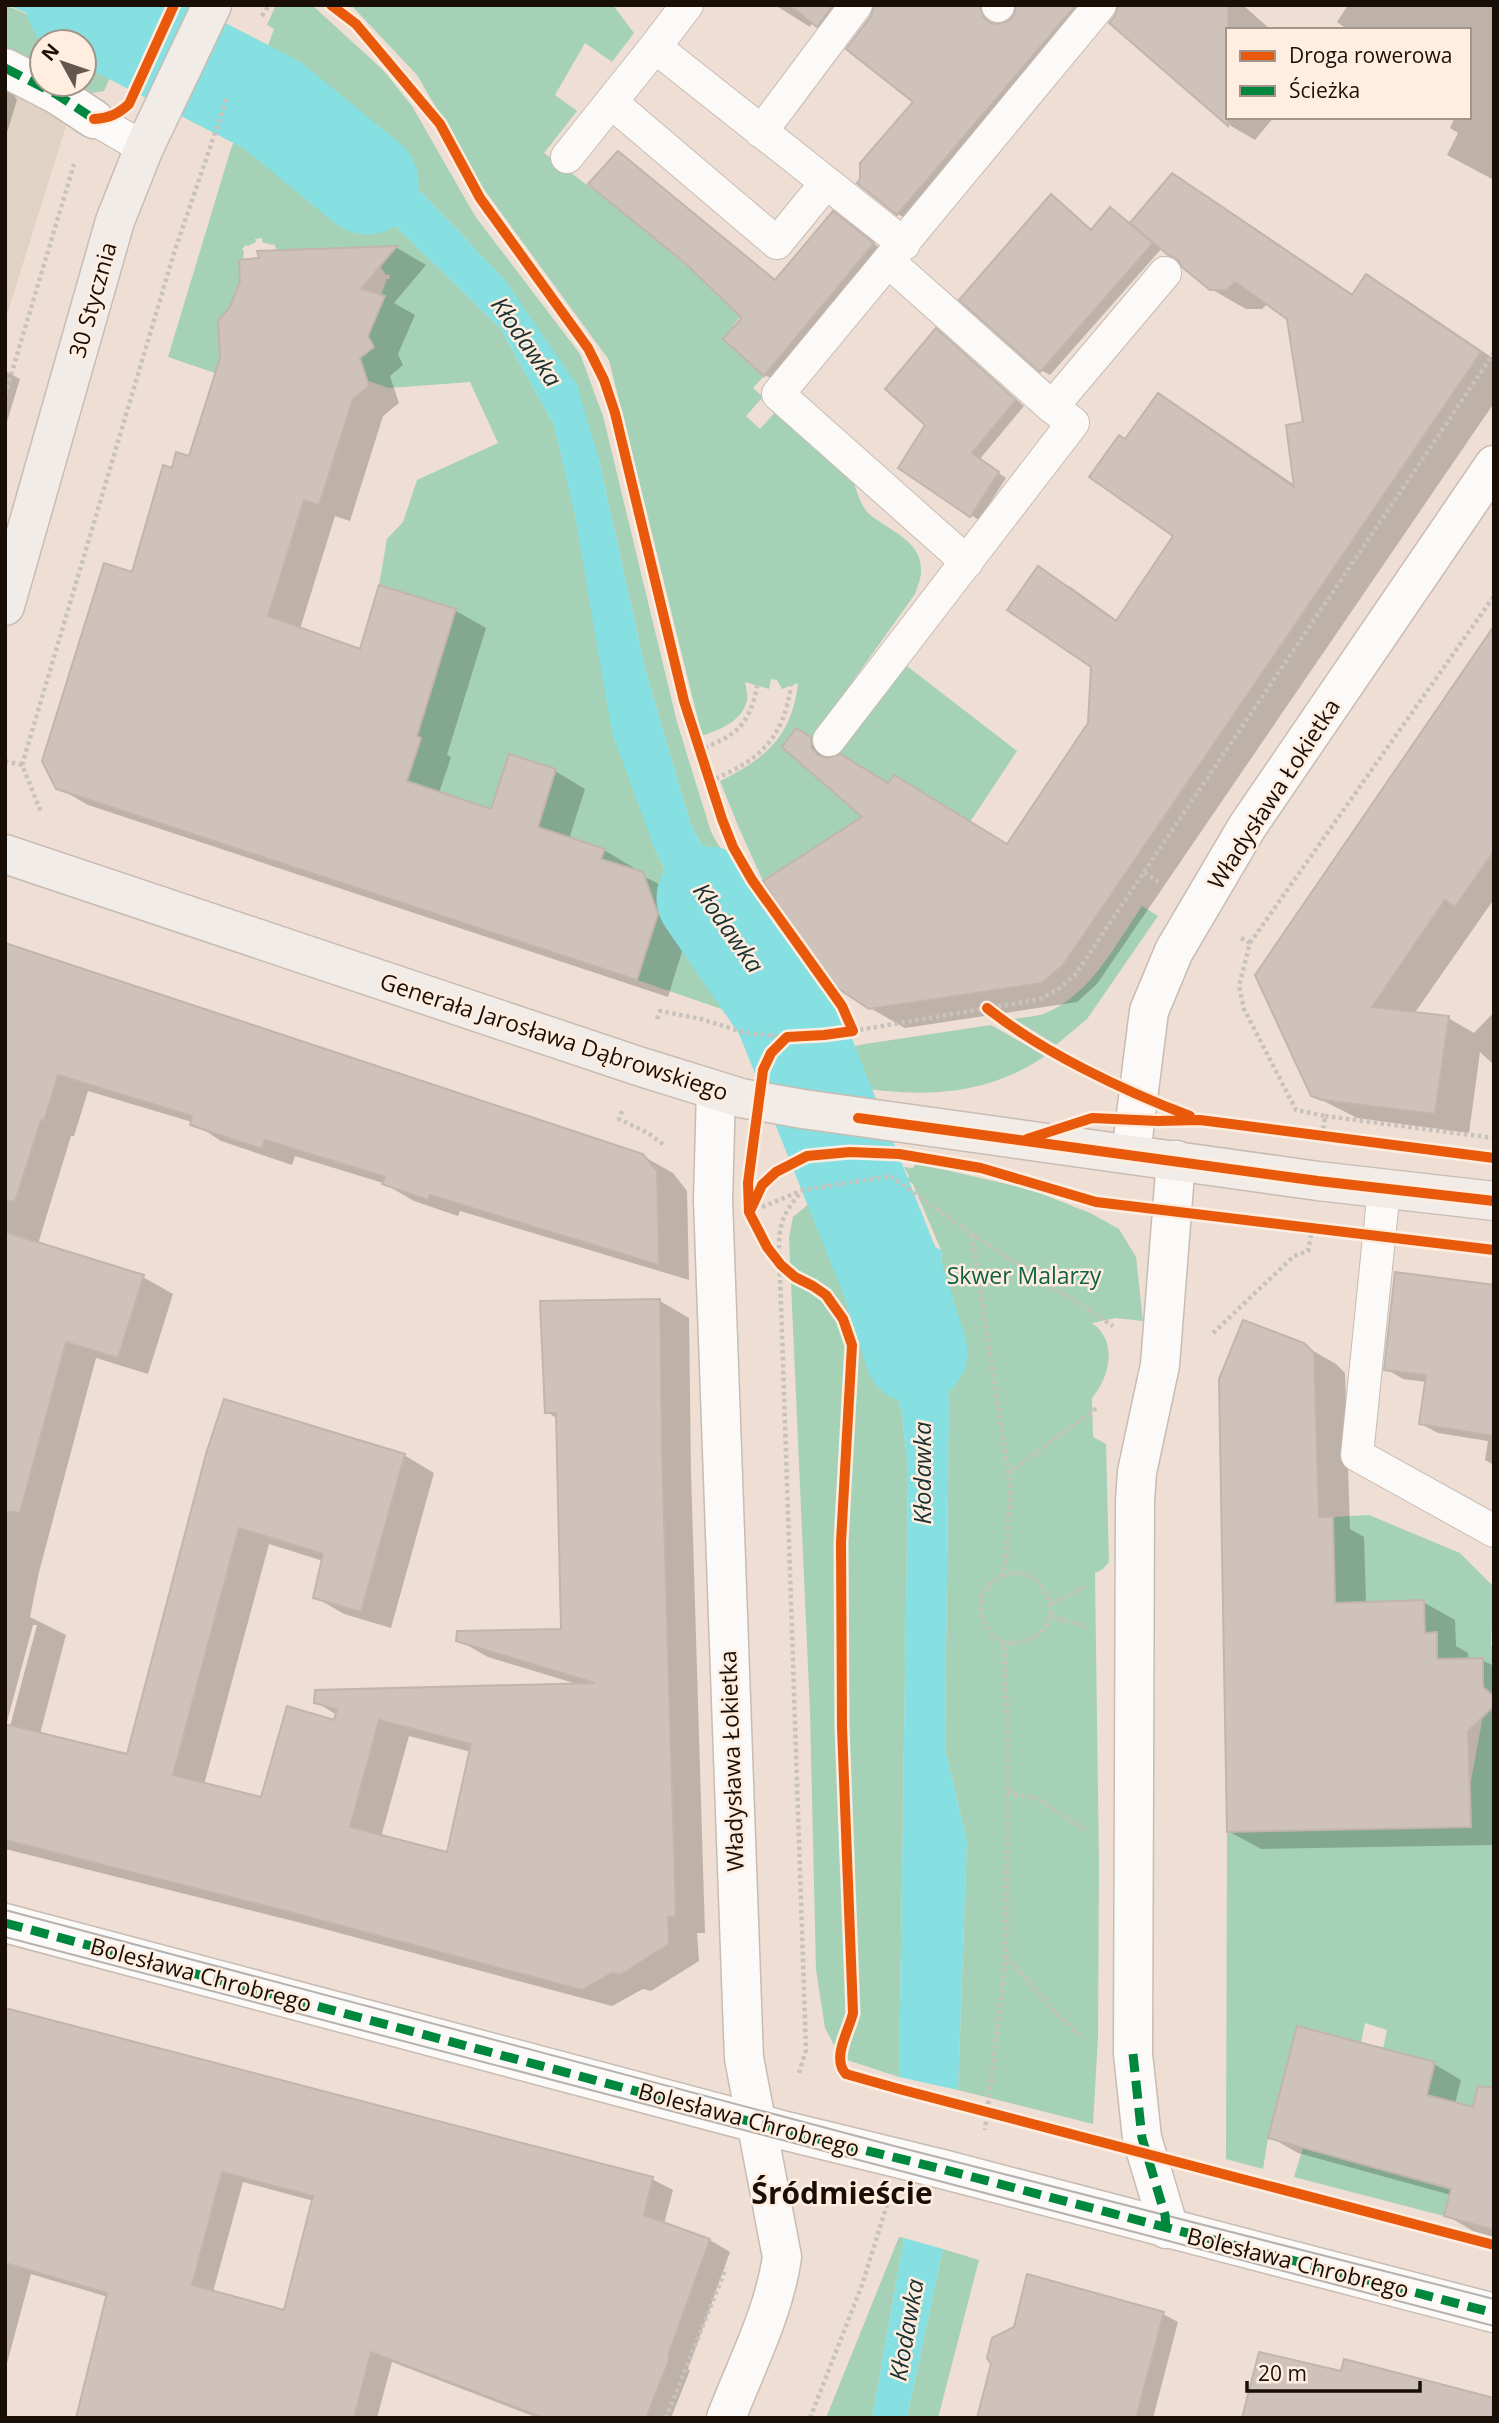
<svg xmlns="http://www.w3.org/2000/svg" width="1499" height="2423" font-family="'Open Sans',sans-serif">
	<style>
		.education { fill: #e0d3c3 }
		.green { fill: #a5d1b6 }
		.water { fill: #86dfe0 }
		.shadow { fill: #0003; fill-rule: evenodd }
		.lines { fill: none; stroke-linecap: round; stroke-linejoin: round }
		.river { stroke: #86dfe0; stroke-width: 103 }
		.building { fill: #cfc2ba; stroke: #c1b5ac; stroke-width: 2; fill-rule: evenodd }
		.lane-casing { stroke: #c8bcb3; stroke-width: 34 }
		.street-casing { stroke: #c8bcb3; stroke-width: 41 }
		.secondary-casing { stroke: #c8bcb3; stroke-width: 41 }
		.path { stroke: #c8c2be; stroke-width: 4.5; stroke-dasharray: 3.5 3.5; stroke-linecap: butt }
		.lane { stroke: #fcfaf8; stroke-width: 32 }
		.street { stroke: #fcfaf8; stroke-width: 38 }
		.secondary { stroke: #f1ece8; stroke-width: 38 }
		.tram { stroke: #b6b2af; stroke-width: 2 }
		.quiet { stroke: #00873e; stroke-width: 9; stroke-dasharray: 18 9; stroke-linecap: butt }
		.cycleway-casing { stroke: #ffeddf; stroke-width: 15 }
		.cycleway { stroke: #e8590c; stroke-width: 10 }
		.labels { text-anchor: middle; stroke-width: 5; stroke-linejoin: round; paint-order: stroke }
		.street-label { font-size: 23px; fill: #190f07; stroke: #ffeddf }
		.park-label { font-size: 23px; fill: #106146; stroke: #ffeddf }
		.water-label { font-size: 24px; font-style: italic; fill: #1a3132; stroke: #ffeddf }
		.district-label { font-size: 30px; font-weight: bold; fill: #190f07; stroke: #ffeddf }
	</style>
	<rect width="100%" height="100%" fill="#eeded3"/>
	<path class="education" d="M 5,84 L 33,99 L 66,126 L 5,321 Z"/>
	<path class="green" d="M 5,5 L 121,54 L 104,91 L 82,95 L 62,84 L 84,84 L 84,42 L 42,42 L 42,72 L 5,51 Z
		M 276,5 L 312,5 L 383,70 L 412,106 L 475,216 L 580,354 L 603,416 L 677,722 L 711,832 L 757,913 L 835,1019 L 811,1017 L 741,916 L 691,825 L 646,672 L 599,460 L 504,279 L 381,150 L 271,61 L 264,57 L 274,29 L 267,25 Z
		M 351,5 L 613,5 L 634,33 L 612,62 L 585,43 L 555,95 L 577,111 L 544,153 L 610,202 L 743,313 L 723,339 L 764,376 L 753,388 L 763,397 L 746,416 L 760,429 L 778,409 L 854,483 C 857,493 861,505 868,513 C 887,530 923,540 921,572 C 921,579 917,587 915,594 L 815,734 L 903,663 L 1017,751 L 970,822 L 894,775 L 888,783 L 866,771 L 846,804 L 866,821 L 763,881 L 739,828 L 720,781 C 765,759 792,737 798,683 L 782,689 L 777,680 L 771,679 L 769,689 L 745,682 C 746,687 748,695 747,700 C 743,721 719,730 702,736 L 609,360 L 483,188 L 417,75 Z
		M 247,104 L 355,187 L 501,329 L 554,426 L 655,850 L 739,1015 L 637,980 L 658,914 L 643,872 L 601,859 L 604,849 L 559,834 L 530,835 L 555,769 L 509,754 L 487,820 L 445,793 L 423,786 L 408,793 L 392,780 L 411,770 L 421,738 L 383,725 L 278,732 L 311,631 L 362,651 L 364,636 L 441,659 L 456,609 L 379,585 L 387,539 L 403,522 L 417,480 L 498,443 L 470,382 L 389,388 L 368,381 L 365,372 L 358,368 L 362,356 L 374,347 L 368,336 L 385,297 L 381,295 L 387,279 L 390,279 L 389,274 L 386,275 L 380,266 L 280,257 L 274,244 L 272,245 L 262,242 L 262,238 L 255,239 L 256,242 L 248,246 L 246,245 L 242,249 L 244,251 L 243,259 L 239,260 L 239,266 L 247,275 L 215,373 L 168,357 L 230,152 Z
		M 1142,906 L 1158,916 L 1087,1019 L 1056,1045 L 1014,1019 C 1024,1017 1036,1017 1046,1013 C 1092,993 1115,945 1142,906 Z
		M 991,1025 L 1045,1056 C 961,1114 867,1090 774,1073 L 787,1059 L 797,1054 L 825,1053 L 865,1044 Z
		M 916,1163 L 1032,1190 L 1090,1213 L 1119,1229 L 1136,1257 L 1143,1321 L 1116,1318 L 1092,1323 C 1118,1341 1110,1377 1092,1398 L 1093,1437 L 1106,1444 L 1109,1562 L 1103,1569 L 1095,1573 L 1099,1865 L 1098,2037 L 1093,2124 L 958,2090 L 967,1841 L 945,1749 L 949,1403 L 941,1250 L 913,1184 L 907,1180 L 909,1176 L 904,1167 L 913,1168 Z
		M 810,1203 L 843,1204 L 843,1219 L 867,1278 L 886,1346 L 902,1415 L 908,1471 L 899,2077 L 841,2058 L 825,2028 L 816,1970 L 810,1712 L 789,1238 L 793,1217 Z
		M 1369,1515 L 1460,1553 L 1494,1587 L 1491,1645 L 1494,1646 L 1494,2112 L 1473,2107 L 1444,2216 L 1294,2177 L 1303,2148 L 1406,2176 L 1435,2063 L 1383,2049 L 1387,2030 L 1365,2023 L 1361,2043 L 1297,2027 L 1281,2086 L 1283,2087 L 1268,2138 L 1263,2169 L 1226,2159 L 1227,1832 L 1471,1827 L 1470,1786 L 1483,1716 L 1483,1658 L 1437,1659 L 1437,1633 L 1425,1633 L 1423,1600 L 1357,1602 L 1346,1618 L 1335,1623 L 1333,1517 Z
		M 899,2237 L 904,2238 L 872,2418 L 826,2418 Z
		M 943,2249 L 979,2260 L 938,2418 L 907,2418 Z"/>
	<path class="water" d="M 8,5 L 140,5 L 143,7 L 121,54 Z
		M 271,61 L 381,150 L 504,279 L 577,385 L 599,460 L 646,672 L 691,825 L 741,916 L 811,1017 L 739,1015 L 655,850 L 612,733 L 575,516 L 554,426 L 501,329 L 355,187 L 250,107 Z
		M 843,1204 L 941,1250 L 949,1403 L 945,1749 L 967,1841 L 958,2090 L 899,2077 L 908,1471 L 902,1415 L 886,1346 L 867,1278 L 843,1219 Z
		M 904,2238 L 943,2249 L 907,2418 L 872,2418 Z"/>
	<path class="shadow" d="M 46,5 L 101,5 L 91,30 L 70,24 L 46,10 Z
		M 775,5 L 868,5 L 842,39 L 813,22 L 810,27 Z
		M 1024,5 L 1112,5 L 922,228 L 898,214 L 859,183 L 915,101 L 873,16 L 993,39 Z
		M 1119,5 L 1243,5 L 1271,30 L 1228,30 L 1228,117 L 1274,117 L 1255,140 L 1231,126 L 1112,22 L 1120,9 Z
		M 1348,5 L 1494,5 L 1494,180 L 1447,155 L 1458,133 L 1450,128 L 1455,117 L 1469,117 L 1469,30 L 1348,30 L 1337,22 Z
		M 5,88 L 13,93 L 17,100 L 5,139 Z
		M 618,153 L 777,281 L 842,219 L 881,249 L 774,380 L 765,375 L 742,315 L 686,264 Z
		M 1172,175 L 1206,195 L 1354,295 L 1366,276 L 1401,296 L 1494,359 L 1494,403 L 1097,984 L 1077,1002 L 905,1028 L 870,1008 L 865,818 L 796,731 L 889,785 L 1008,845 L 1089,724 L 1092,667 L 1038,569 L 1072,588 L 1118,621 L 1175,535 L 1126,441 L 1158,396 L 1192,415 L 1296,486 L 1305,424 L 1288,318 L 1268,303 L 1262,309 L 1246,309 L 1211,289 L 1179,259 L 1162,248 L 1050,375 L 1041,370 L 1051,196 L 1060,201 L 1093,231 L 1111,209 L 1131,224 Z
		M 397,248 L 426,265 L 394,303 L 415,315 L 398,354 L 403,365 L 390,376 L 399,403 L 383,416 L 350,521 L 335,516 L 300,629 L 361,651 L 380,587 L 456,611 L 486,628 L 447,755 L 451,757 L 439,793 L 492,811 L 555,771 L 585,789 L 569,839 L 604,850 L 634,868 L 633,871 L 673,891 L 688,932 L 668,997 L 88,805 L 57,787 L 133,574 L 173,470 L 190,459 L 222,358 L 232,308 L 261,259 L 259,253 Z
		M 936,331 L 945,336 L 1024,406 L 979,460 L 1006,478 L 979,520 L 971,515 L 928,425 Z
		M 5,371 L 20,379 L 5,428 Z
		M 1494,628 L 1494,899 L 1414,1014 L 1448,1018 L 1474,1033 L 1494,1012 L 1494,1065 L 1480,1052 L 1469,1133 L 1357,1118 L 1312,1095 Z
		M 5,945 L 643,1156 L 673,1173 L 687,1191 L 689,1280 L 460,1211 L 458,1216 L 414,1201 L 383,1183 L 295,1156 L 292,1165 L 221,1141 L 192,1122 L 88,1091 L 74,1136 L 71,1136 L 38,1244 L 143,1277 L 173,1294 L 148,1374 L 96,1358 L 39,1572 L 30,1617 L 66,1635 L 40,1734 L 128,1756 L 208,1455 L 404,1455 L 434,1473 L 391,1628 L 344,1614 L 315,1597 L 323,1561 L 269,1544 L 204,1785 L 262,1800 L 335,1722 L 337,1715 L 316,1702 L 577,1684 L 488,1657 L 458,1640 L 562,1631 L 558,1419 L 547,1412 L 660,1301 L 689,1318 L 691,1472 L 705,1933 L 697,1933 L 699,1961 L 651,1991 L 643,1989 L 612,2006 L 313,1926 L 5,1849 L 5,1733 L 8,1734 L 37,1625 L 33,1625 L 5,1729 ZM 409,1736 L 471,1752 L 448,1855 L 381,1837 Z
		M 1494,1287 L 1494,1465 L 1485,1460 L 1488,1441 L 1438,1433 L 1421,1424 L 1427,1382 L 1403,1379 L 1386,1369 Z
		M 1303,1345 L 1336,1364 L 1345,1373 L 1350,1529 L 1364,1537 L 1366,1604 L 1423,1602 L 1455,1620 L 1456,1646 L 1468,1653 L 1469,1660 L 1482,1660 L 1494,1666 L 1494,1845 L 1261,1849 L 1228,1831 Z
		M 5,2009 L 652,2179 L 673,2190 L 664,2224 L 710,2240 L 730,2252 L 688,2369 L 690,2370 L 671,2418 L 532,2418 L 533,2416 L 392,2362 L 377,2418 L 78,2418 L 108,2297 L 31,2274 L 5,2371 ZM 243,2182 L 314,2201 L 285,2312 L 213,2292 Z
		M 1434,2064 L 1461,2080 L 1455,2104 L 1494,2114 L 1494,2237 L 1473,2231 L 1446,2215 L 1451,2195 L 1298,2153 L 1270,2137 Z
		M 1163,2314 L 1178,2322 L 1153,2418 L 978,2418 Z"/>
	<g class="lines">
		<path class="river" d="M 78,5 L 272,105 L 367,183
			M 708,898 L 785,1010 L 893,1280 L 916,1352"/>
	</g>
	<path class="building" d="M 789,5 L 833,5 L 817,27 Z
		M 874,5 L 980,5 L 983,16 L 989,22 L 997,24 L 1008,21 L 1014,15 L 1016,5 L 1076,5 L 897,215 L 857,183 L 860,179 L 860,163 L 913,102 L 846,49 L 871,16 Z
		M 1118,5 L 1228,5 L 1228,126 L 1109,23 L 1115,16 Z
		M 618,151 L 775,280 L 833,211 L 874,243 L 764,376 L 723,339 L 741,319 L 740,316 L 686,264 L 588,184 Z
		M 1172,173 L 1352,295 L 1366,274 L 1481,352 L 1063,965 L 1042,983 L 869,1009 L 830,983 L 763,881 L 862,817 L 782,747 L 796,728 L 811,737 L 812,748 L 818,755 L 827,758 L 840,754 L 888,783 L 894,775 L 1007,844 L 1088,723 L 1091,667 L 1007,610 L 1038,566 L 1116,621 L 1173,536 L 1089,477 L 1119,435 L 1125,439 L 1158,393 L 1294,487 L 1286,425 L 1303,422 L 1287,319 L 1235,282 L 1227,290 L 1210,290 L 1182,267 L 1177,259 L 1168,255 L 1130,223 Z
		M 1051,194 L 1091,230 L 1110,207 L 1153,243 L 1040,372 L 959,300 Z
		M 397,246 L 361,289 L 385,296 L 368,336 L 374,347 L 360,358 L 369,386 L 353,399 L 319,505 L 304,500 L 268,616 L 360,649 L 379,585 L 456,609 L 417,736 L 421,738 L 407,781 L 491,809 L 509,754 L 556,769 L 538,827 L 605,849 L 601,859 L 643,872 L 658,914 L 637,980 L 56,789 L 42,761 L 104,563 L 132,572 L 163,465 L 172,468 L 176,452 L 189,456 L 220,358 L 218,321 L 230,307 L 240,281 L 239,260 L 259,258 L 257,251 Z
		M 936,328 L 1016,400 L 972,453 L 999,472 L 970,517 L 898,468 L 925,425 L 885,389 Z
		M 1494,626 L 1494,851 L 1455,907 L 1445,900 L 1372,1007 L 1449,1016 L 1435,1114 L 1322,1100 L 1311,1096 L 1255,975 Z
		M 5,943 L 643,1154 L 657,1172 L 659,1265 L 430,1195 L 428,1200 L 382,1184 L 385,1177 L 265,1140 L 262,1149 L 190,1125 L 192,1116 L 58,1075 L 44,1121 L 41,1120 L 15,1202 L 5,1200 Z
		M 5,1232 L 144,1275 L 118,1358 L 66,1342 L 20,1513 L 5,1511 Z
		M 1395,1272 L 1494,1285 L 1494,1436 L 1419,1424 L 1426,1375 L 1384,1370 Z
		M 660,1299 L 662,1454 L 676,1917 L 668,1917 L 669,1944 L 620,1975 L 612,1973 L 582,1990 L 282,1910 L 5,1840 L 5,1724 L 127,1754 L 206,1454 L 224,1399 L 405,1454 L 361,1612 L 313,1598 L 323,1554 L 239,1528 L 173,1775 L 261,1797 L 287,1706 L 334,1720 L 337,1709 L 314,1703 L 315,1690 L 595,1683 L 456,1641 L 457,1631 L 561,1629 L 556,1413 L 545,1413 L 540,1301 ZM 379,1720 L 471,1744 L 447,1852 L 350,1827 Z
		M 1243,1320 L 1304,1343 L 1314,1353 L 1319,1517 L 1333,1517 L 1335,1603 L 1424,1600 L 1425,1633 L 1437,1632 L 1437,1659 L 1483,1658 L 1483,1687 L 1494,1696 L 1494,1706 L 1468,1731 L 1471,1827 L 1227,1832 L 1219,1379 Z
		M 5,2008 L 653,2177 L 644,2215 L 710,2239 L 668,2356 L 670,2357 L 646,2418 L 544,2418 L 371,2352 L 354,2418 L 76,2418 L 107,2293 L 5,2263 ZM 222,2172 L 313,2196 L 284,2310 L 192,2285 Z
		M 1297,2026 L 1435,2062 L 1427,2095 L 1473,2107 L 1478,2086 L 1494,2088 L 1494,2230 L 1444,2216 L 1451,2189 L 1268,2138 Z
		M 1027,2274 L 1164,2312 L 1136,2418 L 977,2418 L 991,2364 L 987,2358 L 992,2338 L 1014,2327 Z
		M 1259,2352 L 1341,2371 L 1344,2359 L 1494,2398 L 1494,2418 L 1242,2418 Z"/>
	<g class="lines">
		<defs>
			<path id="lane" d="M 687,5 L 655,47 L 904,244
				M 998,5 L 998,6
				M 611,102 L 777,243 L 826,183
				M 94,119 L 144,148
				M 761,132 L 856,5
				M 567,157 L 655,47
				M 1052,407 L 1165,273
				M 967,562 L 778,394 L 1100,5
				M 829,740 L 1073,423 L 1052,407 L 889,262
				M 1384,1189 L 1357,1455 L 1494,1531"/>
			<path id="street" d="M 5,68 L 56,94 L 94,119
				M 716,1091 L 713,1200 L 743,2033 L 744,2058 L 782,2257 C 774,2313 746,2366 726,2418
				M 1131,1154 L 1149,1011 L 1174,951 L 1247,827 L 1494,465
				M 5,1923 L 782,2130 L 942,2169 L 1494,2313
				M 1166,2229 L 1165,2215 L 1142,2138 L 1133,2054 L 1135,1501 L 1137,1472 L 1160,1365 L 1176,1160"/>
			<path id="secondary" d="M 5,606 L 115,221 L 144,148 L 212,5
				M 5,854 L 638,1066 L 741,1098 L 803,1109 L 1318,1181 L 1494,1201"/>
		</defs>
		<use href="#lane" class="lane-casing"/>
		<use href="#street" class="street-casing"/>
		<use href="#secondary" class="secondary-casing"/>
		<path class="path" d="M 262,16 L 269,5
			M 5,395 L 74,164
			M 698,750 C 734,737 750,726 757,686
			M 5,761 L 22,765 L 41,812
			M 22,765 L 174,253 L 227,98
			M 709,781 C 758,762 784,739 791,685
			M 1144,872 L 1494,353
			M 1241,938 L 1250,943 L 1239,986 L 1244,1009 L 1296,1110 L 1325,1116 L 1323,1131
			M 1250,943 L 1494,596
			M 657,1019 L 660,1011 L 701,1019 L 746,1033 L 787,1037
			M 853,1031 L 1041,999 L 1060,988 L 1075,975 L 1144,872 L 1158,882
			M 622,1111 L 619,1119 L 648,1133 L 664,1145
			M 1325,1116 L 1494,1138
			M 762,1207 L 803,1190 L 890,1176 L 972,1234 L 1113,1326
			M 972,1235 L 1010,1485 L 1006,1563 L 1001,1576 L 988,1586 L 981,1597 L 982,1620 L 993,1637 L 1004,1643 L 1008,1744 L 1006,1956 L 985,2130
			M 1213,1333 L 1294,1256 L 1308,1251 L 1312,1230
			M 1009,1473 L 1098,1407
			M 1002,1576 C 1047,1556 1082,1644 1004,1643
			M 1051,1603 L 1085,1587
			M 1051,1616 L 1086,1627
			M 1007,1792 L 1039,1799 L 1085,1830
			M 1006,1956 L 1051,2008 L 1083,2039
			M 799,2073 L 806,2050 L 779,1244 C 780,1219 786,1210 802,1191
			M 666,2418 L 726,2268
			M 810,2418 L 862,2285 L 887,2205"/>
		<use href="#lane" class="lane"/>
		<use href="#street" class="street"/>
		<use href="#secondary" class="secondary"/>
		<path class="tram" d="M 5,1910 L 898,2147 L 1494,2299
			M 5,1937 L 1494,2326"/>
		<path class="quiet" d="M 5,68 L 56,94 L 94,119
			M 5,1923 L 782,2130 L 942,2169 L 1494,2313
			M 1133,2054 L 1142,2138 L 1165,2215 L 1166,2229"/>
		<defs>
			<path id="cycleway" d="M 331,5 L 356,24 L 440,124 L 480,198 L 588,348 L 604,380 L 615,413 L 684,701 L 722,819 L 733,847 L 752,880 L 842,1006 L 853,1031 L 824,1035 L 787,1037 L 771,1053 L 763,1070 L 748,1183 L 749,1212 L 767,1247 L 781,1265 L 795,1277 L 813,1286 L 826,1295 L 843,1319 L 852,1345 L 841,1542 L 842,1727 L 853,2013 C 849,2031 831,2058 846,2074 L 899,2089 L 1494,2245
				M 94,119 C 110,118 118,114 129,104 L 174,5
				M 987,1008 C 1042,1052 1124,1091 1190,1116
				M 858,1118 L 1318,1181 L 1494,1201
				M 1027,1139 L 1092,1118 L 1158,1121 L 1200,1120 L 1494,1158
				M 751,1209 L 762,1185 L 776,1172 L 807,1156 L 850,1152 L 899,1154 L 981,1168 L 1096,1202 L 1494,1250"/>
		</defs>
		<use href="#cycleway" class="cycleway-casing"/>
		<use href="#cycleway" class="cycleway"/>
	</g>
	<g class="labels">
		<g class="street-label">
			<text transform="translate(93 300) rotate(-74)" y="8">30 Stycznia</text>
			<text transform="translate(1274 794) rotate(-57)" y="8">Władysława Łokietka</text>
			<text transform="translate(554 1037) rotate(18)" y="8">Generała Jarosława Dąbrowskiego</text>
			<text transform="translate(732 1761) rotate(-92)" y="8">Władysława Łokietka</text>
			<text transform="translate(201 1975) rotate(15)" y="8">Bolesława Chrobrego</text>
			<text transform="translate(749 2120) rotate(15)" y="8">Bolesława Chrobrego</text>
			<text transform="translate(1298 2263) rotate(14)" y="8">Bolesława Chrobrego</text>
		</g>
		<g class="park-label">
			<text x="1024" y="1284">Skwer Malarzy</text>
		</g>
		<g class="water-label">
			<text transform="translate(526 342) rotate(55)" y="8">Kłodawka</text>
			<text transform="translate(728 928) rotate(55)" y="8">Kłodawka</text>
			<text transform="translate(923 1473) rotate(-90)" y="8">Kłodawka</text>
			<text transform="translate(907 2330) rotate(-80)" y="8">Kłodawka</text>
		</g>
		<g class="district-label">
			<text x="842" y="2204">Śródmieście</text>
		</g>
	</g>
	<rect width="1499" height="2423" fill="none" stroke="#190f07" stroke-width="14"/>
	<rect x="1226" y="28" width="245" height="91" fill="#ffeddf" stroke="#a39489" stroke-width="2"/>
	<rect x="1240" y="51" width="35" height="10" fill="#e8590c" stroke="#a39489" stroke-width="2"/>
	<text x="1289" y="63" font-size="21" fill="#190f07">Droga rowerowa</text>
	<rect x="1240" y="86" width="35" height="10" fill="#00873e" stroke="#a39489" stroke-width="2"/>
	<text x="1289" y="98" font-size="21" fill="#190f07">Ścieżka</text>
	<g transform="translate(63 63) rotate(310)"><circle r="33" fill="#ffeddf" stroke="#a39489" stroke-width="2"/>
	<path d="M0-5L12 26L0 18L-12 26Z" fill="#64574e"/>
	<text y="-10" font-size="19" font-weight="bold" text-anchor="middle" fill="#190f07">N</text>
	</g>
	<path d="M1247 2381v10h173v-10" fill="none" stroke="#190f07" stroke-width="3.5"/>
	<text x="1258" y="2381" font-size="21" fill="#190f07" stroke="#ffeddf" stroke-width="5" paint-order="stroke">20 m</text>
</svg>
